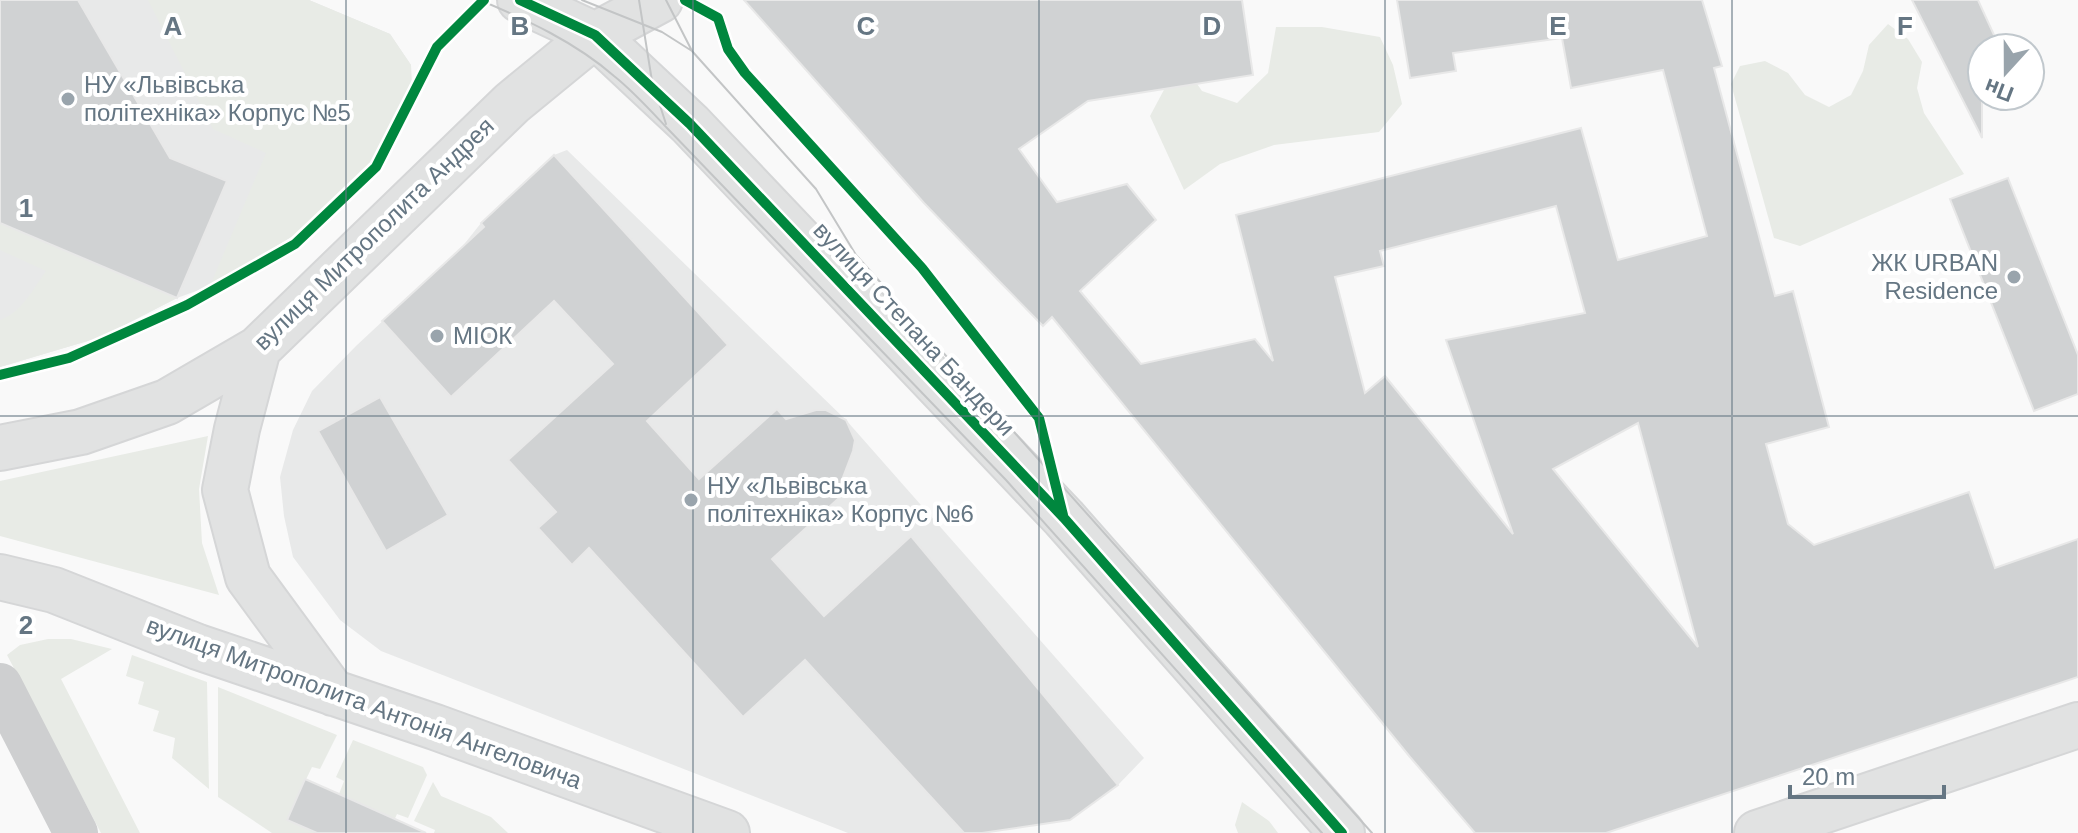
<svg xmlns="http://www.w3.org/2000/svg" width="2078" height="833" font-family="Arial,sans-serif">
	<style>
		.built { fill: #e8e9e9 }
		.green { fill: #e8ebe6 }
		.building { fill: #d0d2d3; stroke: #e8e8e8; stroke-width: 2; fill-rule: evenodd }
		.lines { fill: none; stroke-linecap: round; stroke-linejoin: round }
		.secondary-casing { stroke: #d5d6d7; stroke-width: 48 }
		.street { stroke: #cecfd0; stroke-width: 44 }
		.secondary { stroke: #e1e2e2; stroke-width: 44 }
		.tram { stroke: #c3c5c6; stroke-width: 2 }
		.cycleway-casing { stroke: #fff; stroke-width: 15 }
		.cycleway { stroke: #00873e; stroke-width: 10 }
		.grid { fill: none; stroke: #657683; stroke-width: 2; stroke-opacity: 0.55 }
		.poi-dot { fill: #99a4ac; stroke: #fff; stroke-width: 3 }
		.labels { text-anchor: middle; stroke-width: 8; stroke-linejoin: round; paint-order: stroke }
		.poi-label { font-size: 24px; fill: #657683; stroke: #fff; text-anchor: start }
		.street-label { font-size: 24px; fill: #657683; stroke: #fff }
		.grid-label { font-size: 26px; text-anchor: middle; font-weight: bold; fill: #657683; stroke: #fff; stroke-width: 8; stroke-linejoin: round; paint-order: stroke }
	</style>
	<rect width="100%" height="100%" fill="#f9f9f9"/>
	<path class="built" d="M 0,0 L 309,0 L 390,34 L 411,65 L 412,98 L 394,131 L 369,164 L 296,234 L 210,286 L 177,298 L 101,337 L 0,367 Z
		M 567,150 L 846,420 L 1144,758 L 1118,785 L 1070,820 L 982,833 L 848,833 L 381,651 L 340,620 L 293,557 L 284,516 L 280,477 L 293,430 L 312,391 L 356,346 L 462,247 L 481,223 L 554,155 Z"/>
	<path class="green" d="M 148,0 L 309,0 L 390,34 L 411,65 L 412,98 L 394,131 L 369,164 L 296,234 L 210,286 L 266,153 L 213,129 Z
		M 1888,24 L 1908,39 L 1922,62 L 1917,88 L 1924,113 L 1964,174 L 1800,246 L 1774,238 L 1731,84 L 1740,66 L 1765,61 L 1788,73 L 1805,95 L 1829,107 L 1851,95 L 1863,71 L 1869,45 Z
		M 1276,27 L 1322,27 L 1380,37 L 1393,65 L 1402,104 L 1379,132 L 1274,145 L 1220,164 L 1184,190 L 1150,116 L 1166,86 L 1186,68 L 1202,91 L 1237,103 L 1268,73 Z
		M 0,223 L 177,298 L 101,337 L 0,367 L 0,320 C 21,313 34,288 46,271 L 0,250 Z
		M 208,436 L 199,489 L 202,543 L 219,595 L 0,536 L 0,481 Z
		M 48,639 L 71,639 L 112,649 L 61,679 L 140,833 L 101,833 L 7,655 L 20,645 Z
		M 132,655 L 207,682 L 209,789 L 172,758 L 175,738 L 153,731 L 159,711 L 138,704 L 144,682 L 126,676 Z
		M 218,687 L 337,735 L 320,769 L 312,767 L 287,819 L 317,833 L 272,833 L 218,797 Z
		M 353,740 L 423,767 L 427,775 L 408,818 L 397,814 L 393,823 L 374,833 L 339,794 L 344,781 L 336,777 Z
		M 433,782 L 441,796 L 491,817 L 508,833 L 434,833 L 435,830 L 414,821 Z
		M 1242,802 L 1269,821 L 1278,833 L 1238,833 L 1235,825 Z"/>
	<path class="building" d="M 0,0 L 78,0 L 170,158 L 227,181 L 177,298 L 0,223 Z
		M 744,0 L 1242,0 L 1253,75 L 1088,101 L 1019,149 L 1057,202 L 1127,184 L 1156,220 L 1080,291 L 1141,364 L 1255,339 L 1273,361 L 1236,215 L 1581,128 L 1618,260 L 1707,236 L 1663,70 L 1571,88 L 1562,38 L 1453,53 L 1456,71 L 1410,78 L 1397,0 L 1702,0 L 1722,66 L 1714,68 L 1775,296 L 1793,291 L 1829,427 L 1766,444 L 1788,524 L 1814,545 L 1969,492 L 1995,568 L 2078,539 L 2078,677 L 1606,833 L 1475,833 L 1410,757 L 1052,317 L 1043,326 L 999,281 L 924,203 ZM 1556,206 L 1585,313 L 1446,340 L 1513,534 L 1385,376 L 1365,393 L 1335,277 L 1384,266 L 1380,251 ZM 1638,423 L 1698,647 L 1553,469 Z
		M 1912,0 L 1978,0 L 2000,48 L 1982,48 L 1982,138 Z
		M 554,155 L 728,345 L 647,421 L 699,479 L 777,409 L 786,419 L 816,410 L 826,410 L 846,420 L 855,440 L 853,451 L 842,480 L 850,488 L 772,559 L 824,616 L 911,536 L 1118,785 L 1070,820 L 982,833 L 964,833 L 805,660 L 743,717 L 589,548 L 572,565 L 538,528 L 556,512 L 508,460 L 613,364 L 554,301 L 451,397 L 382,321 L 484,227 L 481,223 Z
		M 2008,178 L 2078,355 L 2078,394 L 2034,411 L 1950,199 Z
		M 380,397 L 448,515 L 386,551 L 318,431 Z
		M 305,779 L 339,794 L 426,833 L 317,833 L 287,820 Z"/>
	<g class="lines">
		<defs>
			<path id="secondary" d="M 520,0 L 595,35 L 690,124 L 1064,518 L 1342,833
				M 258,349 L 237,429 L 225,490 L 248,577 L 333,693
				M 0,448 L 81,432 L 167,402 L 258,349 L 512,103 L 595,35 L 660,0
				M 0,577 L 54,590 L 198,647 L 435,727 L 727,833
				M 1757,833 L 2078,725"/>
		</defs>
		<use href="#secondary" class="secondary-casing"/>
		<path class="street" d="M 0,685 L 76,833"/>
		<use href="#secondary" class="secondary"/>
		<path class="tram" d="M 480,0 C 527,20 575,42 614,76 C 633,91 650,110 667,128 L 1006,480 L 1322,833
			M 582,0 L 662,32 L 692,51
			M 639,0 L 652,81 L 666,124
			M 666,0 L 692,51 L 816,189 L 856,255 L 1372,833"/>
		<defs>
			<path id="cycleway" d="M 520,0 L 595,35 L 690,124 L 1064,518 L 1342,833
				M 685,0 L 718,18 L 728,49 L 745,73 L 922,268 L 1039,418 L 1063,515
				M 0,375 L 69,358 L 187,305 L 295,244 L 376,167 L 437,47 L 484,0"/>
		</defs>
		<use href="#cycleway" class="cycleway-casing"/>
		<use href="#cycleway" class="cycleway"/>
	</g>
	<path class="grid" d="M 346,0 L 346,833M 693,0 L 693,833M 1039,0 L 1039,833M 1385,0 L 1385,833M 1732,0 L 1732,833M 0,416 L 2078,416"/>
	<g class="poi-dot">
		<circle cx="68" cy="99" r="8"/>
		<circle cx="2014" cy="277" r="8"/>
		<circle cx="437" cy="336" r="8"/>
		<circle cx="691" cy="500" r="8"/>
	</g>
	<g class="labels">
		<g class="poi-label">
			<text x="84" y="93">НУ «Львівська<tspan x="84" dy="28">політехніка» Корпус №5</tspan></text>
			<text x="1998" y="271" text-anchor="end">ЖК URBAN<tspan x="1998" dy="28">Residence</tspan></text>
			<text x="453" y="344">МІОК</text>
			<text x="707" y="494">НУ «Львівська<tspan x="707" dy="28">політехніка» Корпус №6</tspan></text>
		</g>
		<g class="street-label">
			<text transform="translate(374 234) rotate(-44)" y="8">вулиця Митрополита Андрея</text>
			<text transform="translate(914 329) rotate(47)" y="8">вулиця Степана Бандери</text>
			<text transform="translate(364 703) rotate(20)" y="8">вулиця Митрополита Антонія Ангеловича</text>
		</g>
	</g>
	<g class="grid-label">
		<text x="173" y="35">A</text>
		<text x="520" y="35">B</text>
		<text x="866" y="35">C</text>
		<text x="1212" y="35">D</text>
		<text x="1558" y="35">E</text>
		<text x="1905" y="35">F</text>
		<text x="26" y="217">1</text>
		<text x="26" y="634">2</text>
	</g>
	<g transform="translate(2006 72) rotate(201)"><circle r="38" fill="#ffffff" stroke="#c1c8cd" stroke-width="2"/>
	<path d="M0-6L14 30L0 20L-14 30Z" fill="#99a4ac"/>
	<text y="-12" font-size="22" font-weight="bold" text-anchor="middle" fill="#657683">Пн</text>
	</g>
	<path d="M1790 785v12h154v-12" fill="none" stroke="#657683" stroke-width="4"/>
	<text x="1802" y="785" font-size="24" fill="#657683" stroke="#ffffff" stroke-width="6" paint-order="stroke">20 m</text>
</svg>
